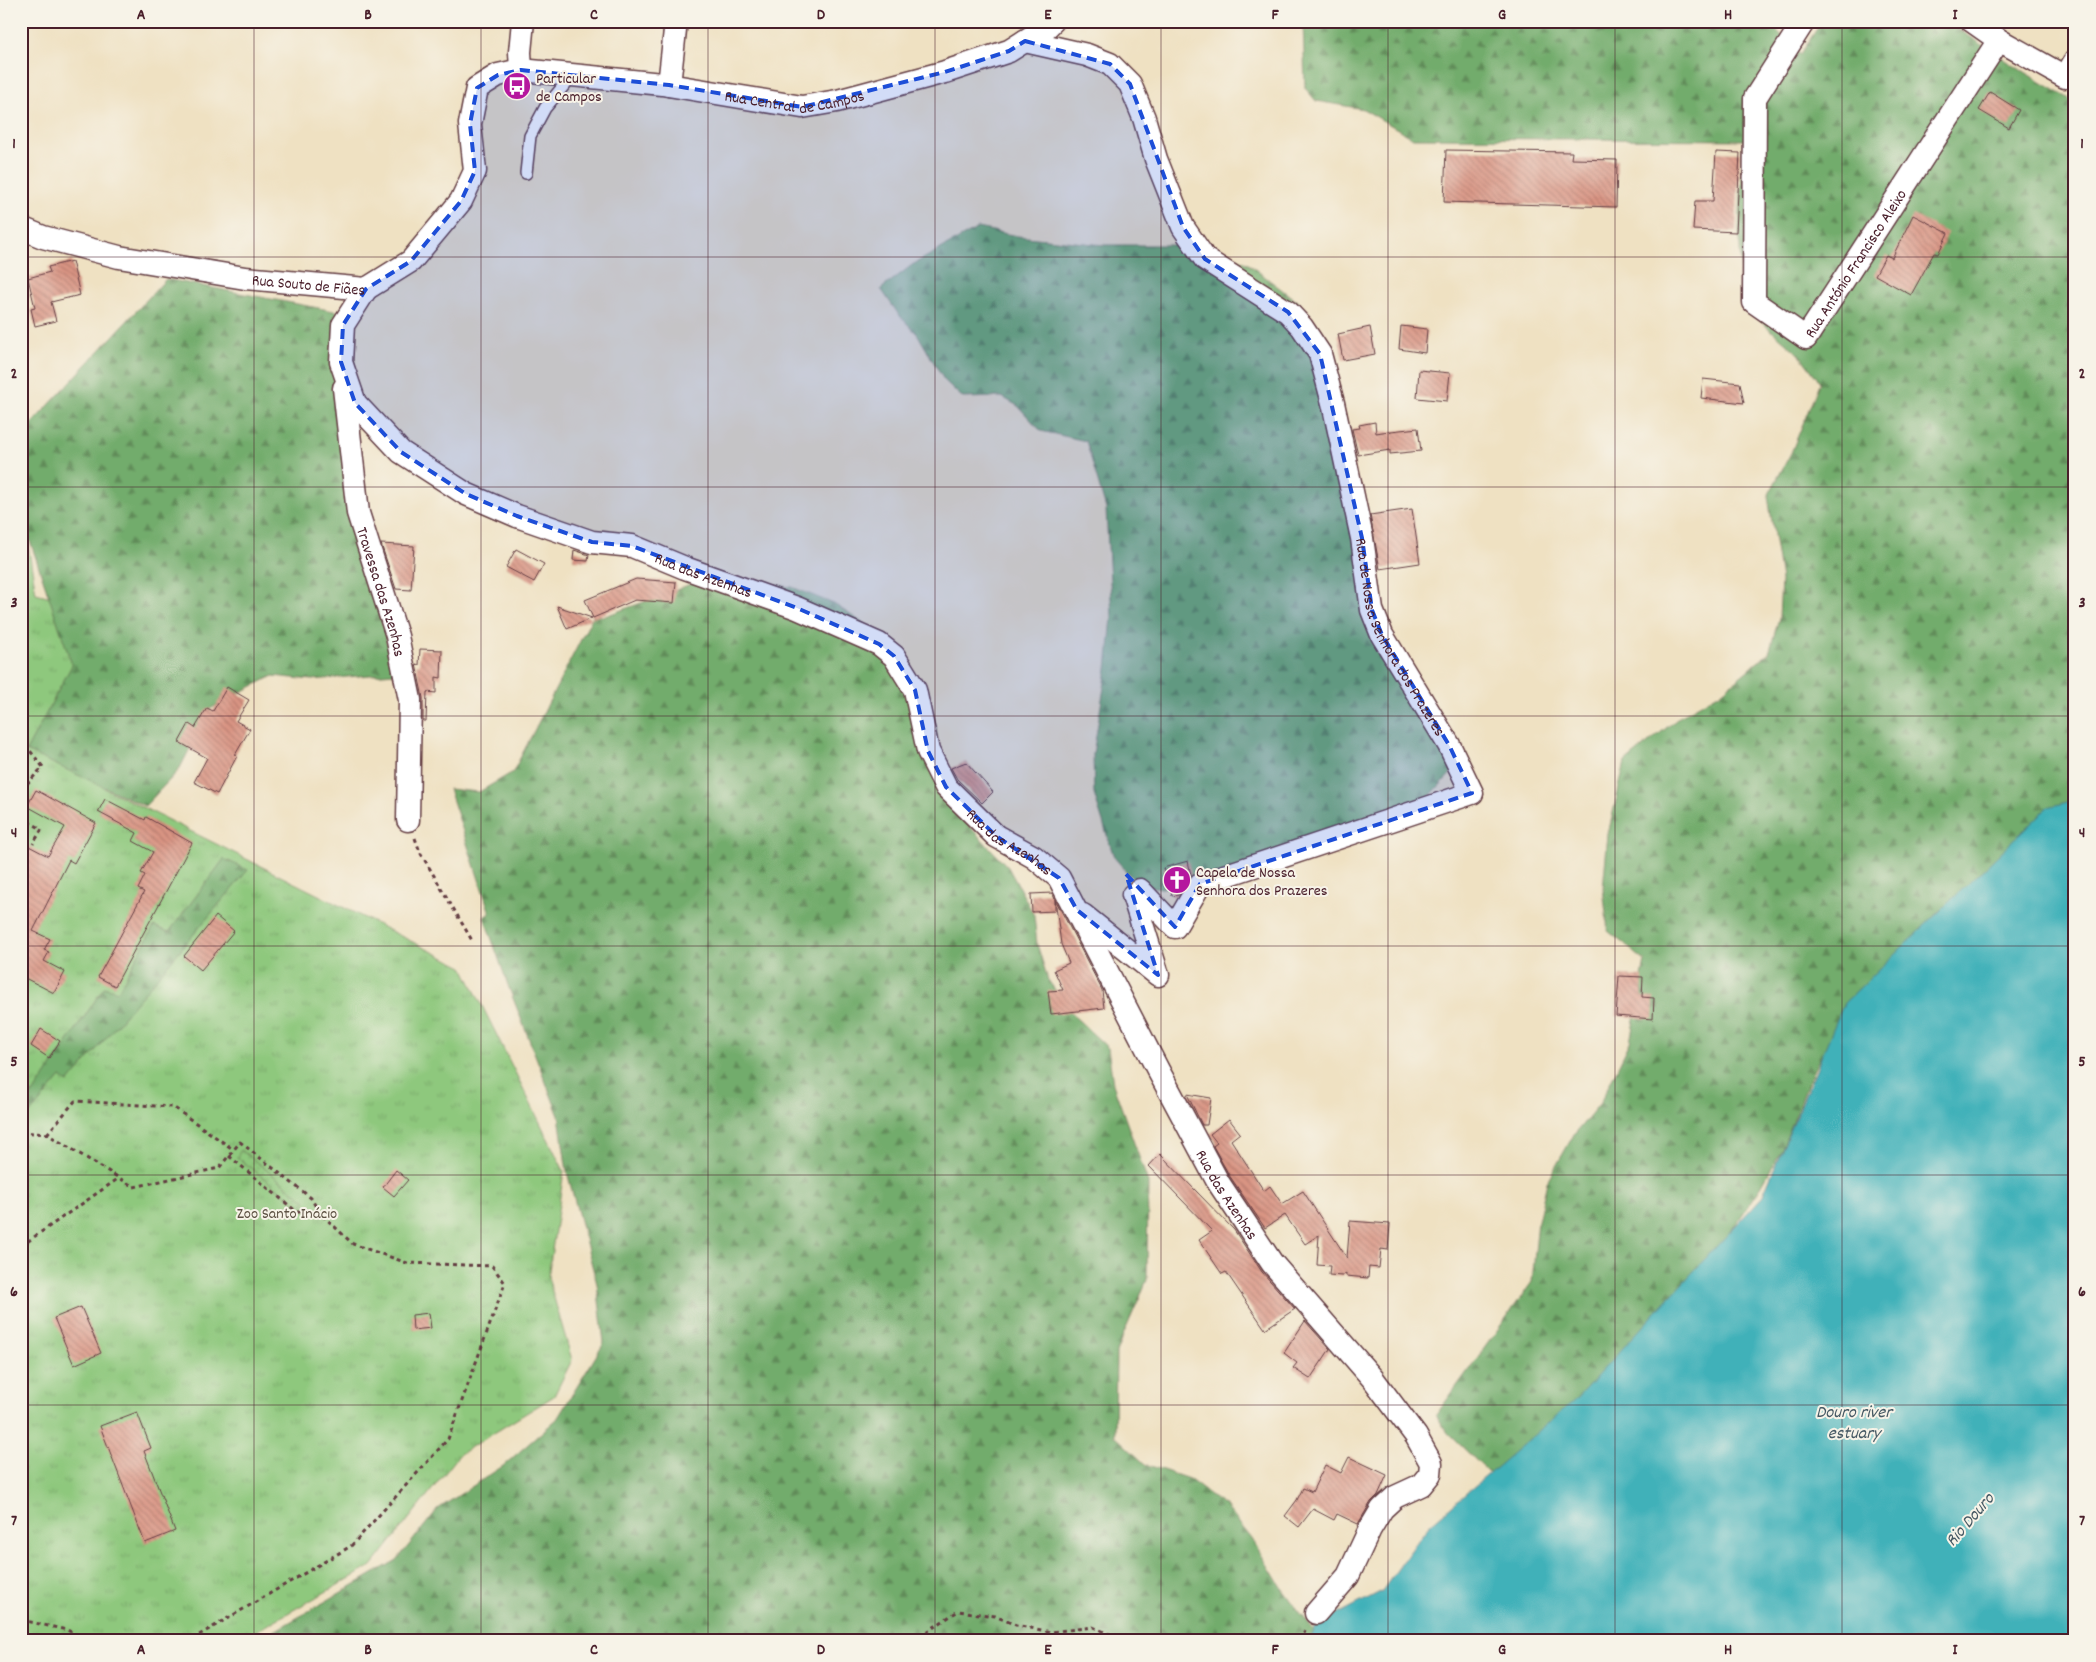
<svg xmlns="http://www.w3.org/2000/svg" width="2096" height="1662" font-family="Dekko,sans-serif">
	<style>
		.grass { fill: url(#grass-tufts); stroke: #6c7454 }
		.forest { fill: url(#forest-firs); stroke: #5e664c }
		.garden { fill: url(#garden-dots); stroke: #6c7454 }
		.water { fill: #41b1b9; stroke: #466872 }
		.building { fill: url(#building-back-hatch) }
		.lines { fill: none; stroke-linecap: round; stroke-linejoin: round }
		.lane-casing { stroke: #633c42; stroke-width: 14 }
		.street-casing { stroke: #633c42; stroke-width: 25 }
		.path { stroke: #633c42; stroke-width: 3; stroke-dasharray: 4 4; stroke-linecap: butt }
		.lane { stroke: #fff; stroke-width: 11 }
		.street { stroke: #fff; stroke-width: 22 }
		.marked { fill: #1d4ed8; fill-opacity: 0.2; stroke: #1d4ed8; stroke-width: 4; stroke-dasharray: 10 6; stroke-linejoin: round }
		.grid { fill: none; stroke: #4a1f2b; stroke-width: 1; stroke-opacity: 0.55 }
		.labels { text-anchor: middle; stroke-width: 4; stroke-linejoin: round; paint-order: stroke }
		.poi-label { font-size: 16px; fill: #4a1f2b; stroke: #f7f3e8; text-anchor: start }
		.street-label { font-size: 16px; fill: #4a1f2b; stroke: #f7f3e8 }
		.park-label { font-size: 16px; fill: #5e5244; stroke: #f7f3e8 }
		.water-label { font-size: 18px; font-style: italic; fill: #465964; stroke: #f7f3e8 }
		.neatline { fill: none; stroke: #4a1f2b; stroke-width: 2 }
		.grid-label { font-size: 16px; text-anchor: middle; font-weight: bold; fill: #4a1f2b }
	</style>
	<defs>
		<pattern id="grass-tufts" width="24" height="20" patternUnits="userSpaceOnUse" patternTransform="scale(1.25)"><rect width="24" height="20" fill="#8ec87d"/><path d="M3 7l-1-3M5 7V3M7 7l1-3M15 17l-1-3M17 17v-4M19 17l1-3" fill="none" stroke="#7cab6c"/></pattern>
		<pattern id="forest-firs" width="22" height="20" patternUnits="userSpaceOnUse" patternTransform="scale(1.25)"><rect width="22" height="20" fill="#72ac6c"/><path d="M5 1l3.5 6h-7zM16 11l3.5 6h-7z" fill="#608b59"/></pattern>
		<pattern id="garden-dots" width="8" height="8" patternUnits="userSpaceOnUse" patternTransform="scale(1.25)"><rect width="8" height="8" fill="#8ec87d"/><path d="M2 2h.1M6 6h.1" fill="none" stroke="#7cab6c" stroke-width="1.8" stroke-linecap="round"/></pattern>
		<pattern id="building-back-hatch" width="6" height="6" patternUnits="userSpaceOnUse" patternTransform="scale(1.25)"><rect width="6" height="6" fill="#d99483"/><path d="M-1 5l2 2M0 0l6 6M5-1l2 2" fill="none" stroke="#b2786b"/></pattern>
	</defs>
	<rect width="100%" height="100%" fill="#f7f3e8"/>
	<filter id="ink" filterUnits="userSpaceOnUse"><feTurbulence type="fractalNoise" baseFrequency=".02" numOctaves="2"/><feDisplacementMap in="SourceGraphic" scale="10" xChannelSelector="R" yChannelSelector="G"/><feConvolveMatrix kernelMatrix="1 2 1 2 8 2 1 2 1" color-interpolation-filters="sRGB"/></filter>
	<filter id="wash" filterUnits="userSpaceOnUse"><feTurbulence type="fractalNoise" baseFrequency=".0096" numOctaves="4" result="noise"/><feDisplacementMap in="SourceGraphic" scale="20" xChannelSelector="R" yChannelSelector="G"/><feGaussianBlur stdDeviation="1.12" result="paint"/><feColorMatrix in="noise" values="0 0 0 0 0 0 0 0 0 0 0 0 0 0 0 0 0 1.4 0 .05"/><feComposite in="paint" operator="in"/></filter>
	<g filter="url(#wash)">
		<rect width="100%" height="100%" fill="#efe1c2"/>
		<path class="grass" d="M 21,503 L 36,593 L 62,600 L 90,707 L 64,734 L 104,788 L 463,967 L 564,1171 L 548,1277 L 572,1360 L 554,1396 L 460,1454 L 372,1566 L 238,1641 L 32,1641 L 21,1630 Z"/>
		<path class="forest" d="M 1303,21 L 1768,21 L 1800,55 L 1822,21 L 1946,21 L 2024,72 L 2075,102 L 2075,833 L 1974,912 L 1940,910 L 1873,980 L 1839,1028 L 1814,1068 L 1782,1149 L 1758,1192 L 1722,1244 L 1573,1408 L 1490,1474 L 1448,1433 L 1436,1415 L 1532,1282 L 1538,1221 L 1547,1182 L 1573,1136 L 1600,1103 L 1630,1042 L 1645,961 L 1608,931 L 1603,888 L 1608,834 L 1625,762 L 1682,715 L 1720,693 L 1769,653 L 1779,618 L 1781,580 L 1768,496 L 1791,453 L 1820,382 L 1799,354 L 1743,306 L 1739,229 L 1744,140 L 1413,138 L 1363,109 L 1316,101 L 1305,88 Z
			M 978,228 L 1017,236 L 1104,245 L 1182,245 L 1215,249 L 1247,263 L 1298,302 L 1313,330 L 1378,642 L 1455,769 L 1406,822 L 1220,877 L 1162,888 L 1138,885 L 1114,857 L 1094,794 L 1093,754 L 1107,669 L 1112,617 L 1106,509 L 1086,441 L 1041,431 L 1018,406 L 1002,397 L 963,398 L 944,380 L 918,335 L 899,315 L 881,289 L 912,265 Z
			M 166,279 L 355,315 L 352,511 L 373,582 L 394,673 L 312,680 L 273,676 L 239,693 L 210,709 L 179,770 L 145,806 L 26,751 L 72,665 L 26,529 L 21,501 L 21,435 Z
			M 706,577 L 792,587 L 834,604 L 863,623 L 894,652 L 920,690 L 936,727 L 940,776 L 959,815 L 1008,867 L 1034,915 L 1037,944 L 1048,980 L 1073,1015 L 1108,1048 L 1113,1084 L 1148,1182 L 1147,1280 L 1116,1352 L 1115,1436 L 1145,1464 L 1189,1479 L 1227,1508 L 1252,1539 L 1279,1584 L 1319,1638 L 1316,1641 L 257,1641 L 397,1560 L 438,1509 L 503,1466 L 557,1419 L 604,1343 L 597,1284 L 567,1172 L 559,1116 L 509,988 L 484,917 L 490,913 L 449,789 L 479,792 L 513,772 L 593,616 L 605,616 L 674,591 Z
			M 224,859 L 248,870 L 68,1083 L 61,1077 L 21,1124 L 21,1099 L 26,1092 L 33,1094 L 104,987 L 118,991 L 154,926 L 169,932 Z"/>
		<path class="garden" d="M 241,1150 L 306,1201 L 301,1207 L 237,1157 Z"/>
		<path class="water" d="M 2075,800 L 2075,1641 L 1309,1641 L 1317,1625 L 1382,1591 L 1429,1525 L 1575,1400 L 1762,1197 L 1844,1003 L 2048,807 Z"/>
		<g id="blocks">
			<path class="building" d="M 1990,92 L 2019,110 L 2009,128 L 1979,110 Z
				M 1446,150 L 1572,152 L 1571,159 L 1617,160 L 1616,207 L 1444,202 Z
				M 1716,152 L 1740,153 L 1736,232 L 1693,230 L 1695,201 L 1713,201 Z
				M 1913,215 L 1948,233 L 1938,254 L 1934,253 L 1911,295 L 1875,275 L 1886,255 L 1892,258 Z
				M 72,261 L 80,295 L 51,302 L 56,321 L 35,326 L 31,309 L 35,308 L 28,278 L 50,272 L 48,267 Z
				M 1401,326 L 1427,329 L 1425,353 L 1399,349 Z
				M 1370,327 L 1375,354 L 1343,360 L 1338,334 Z
				M 1419,370 L 1450,373 L 1447,401 L 1417,398 Z
				M 1703,379 L 1740,383 L 1744,403 L 1701,398 Z
				M 1375,422 L 1376,433 L 1389,431 L 1391,433 L 1391,431 L 1418,428 L 1421,451 L 1390,454 L 1390,450 L 1358,455 L 1352,429 L 1360,428 L 1359,425 Z
				M 1412,509 L 1420,563 L 1380,569 L 1370,515 Z
				M 381,544 L 414,546 L 411,590 L 396,589 Z
				M 516,549 L 544,564 L 534,582 L 506,567 Z
				M 574,550 L 589,555 L 588,561 L 573,560 Z
				M 636,579 L 676,582 L 674,603 L 635,600 L 593,618 L 585,600 Z
				M 557,606 L 592,618 L 567,629 Z
				M 420,649 L 442,650 L 441,678 L 436,677 L 436,693 L 427,692 L 426,721 L 423,721 L 423,698 L 416,664 L 419,665 Z
				M 227,687 L 249,700 L 236,721 L 250,729 L 235,755 L 237,756 L 217,794 L 194,782 L 207,758 L 179,742 L 189,724 L 195,728 L 207,708 L 213,711 Z
				M 966,762 L 993,792 L 982,803 L 957,779 L 951,768 Z
				M 36,790 L 96,823 L 74,863 L 69,860 L 33,931 L 50,939 L 44,950 L 49,952 L 44,961 L 65,972 L 54,993 L 21,976 L 21,842 L 48,856 L 65,827 L 27,806 Z
				M 105,799 L 145,820 L 146,817 L 192,843 L 115,986 L 98,977 L 144,892 L 138,889 L 145,875 L 141,873 L 153,852 L 133,841 L 137,833 L 98,812 Z
				M 1188,861 L 1191,875 L 1185,881 L 1178,895 L 1172,896 L 1170,884 L 1168,885 L 1163,868 Z
				M 1052,893 L 1102,990 L 1104,1008 L 1051,1014 L 1048,991 L 1063,990 L 1054,970 L 1069,963 L 1061,944 L 1055,899 L 1055,911 L 1032,912 L 1031,894 Z
				M 216,916 L 234,931 L 201,970 L 184,956 Z
				M 1619,976 L 1643,977 L 1642,997 L 1654,998 L 1653,1019 L 1616,1016 Z
				M 41,1029 L 60,1041 L 49,1058 L 31,1046 Z
				M 1187,1094 L 1211,1098 L 1207,1125 L 1202,1125 Z
				M 1229,1119 L 1240,1133 L 1231,1140 L 1264,1191 L 1270,1186 L 1282,1204 L 1303,1191 L 1347,1258 L 1350,1221 L 1390,1224 L 1388,1250 L 1381,1249 L 1379,1268 L 1369,1267 L 1368,1278 L 1346,1276 L 1346,1273 L 1342,1276 L 1329,1275 L 1330,1266 L 1317,1265 L 1319,1235 L 1305,1244 L 1285,1215 L 1265,1228 L 1229,1175 L 1213,1146 L 1217,1143 L 1210,1134 Z
				M 1160,1154 L 1234,1230 L 1262,1272 L 1295,1309 L 1265,1329 L 1226,1272 L 1222,1274 L 1199,1240 L 1212,1231 L 1149,1166 Z
				M 396,1170 L 408,1180 L 394,1196 L 383,1187 Z
				M 81,1307 L 101,1353 L 74,1365 L 54,1318 Z
				M 429,1313 L 431,1328 L 413,1330 L 412,1315 Z
				M 1305,1321 L 1330,1349 L 1310,1379 L 1293,1368 L 1297,1363 L 1284,1353 Z
				M 137,1412 L 151,1448 L 144,1451 L 175,1531 L 145,1543 L 100,1426 Z
				M 1349,1457 L 1387,1475 L 1378,1495 L 1371,1502 L 1358,1524 L 1337,1514 L 1334,1520 L 1313,1509 L 1299,1527 L 1285,1516 L 1297,1500 L 1303,1488 L 1312,1492 L 1325,1465 L 1341,1473 Z"/>
		</g>
	</g>
	<g filter="url(#ink)">
		<use href="#blocks" fill-opacity="0" stroke="#633c42" stroke-width="1"/>
		<g class="lines">
			<defs>
				<path id="lane" d="M 526,173 L 530,136 L 545,108 L 572,76"/>
				<g id="street">
					<path id="s1" d="M 1804,21 L 1755,98 L 1754,302 L 1806,338 L 1999,40"/>
					<path d="M 1972,21 L 1999,40 L 2065,77 L 2075,61"/>
					<path id="s2" d="M 1025,41 L 1087,55 L 1110,64 L 1130,84 L 1144,118 L 1156,159 L 1183,227 L 1205,259 L 1288,312 L 1302,327 L 1320,354 L 1333,403 L 1362,538 L 1372,610 L 1382,635 L 1449,745 L 1472,793 L 1200,884 L 1175,927 L 1140,890 L 1133,895 L 1158,975 L 1083,915"/>
					<path d="M 521,70 L 520,52 L 523,21"/>
					<path d="M 669,85 L 676,21"/>
					<path id="s3" d="M 21,228 L 43,237 L 119,257 L 245,278 L 366,289 L 411,261 L 461,201 L 475,171 L 470,124 L 477,88 L 498,75 L 521,70 L 662,84 L 802,107 L 837,101 L 945,72 L 1009,51 L 1047,27 L 1053,21"/>
					<path id="s4" d="M 366,289 L 343,325 L 341,362 L 355,403 L 401,452 L 466,494 L 517,516 L 592,542 L 632,546 L 685,568 L 797,608 L 879,644 L 894,656 L 915,690 L 928,751 L 946,787 L 996,836 L 1034,857 L 1059,878 L 1158,1070 L 1218,1182 L 1272,1263 L 1374,1380 L 1416,1436 L 1431,1463 L 1430,1474 L 1421,1485 L 1395,1497 L 1382,1509 L 1370,1529 L 1348,1576 L 1316,1613"/>
					<path id="s5" d="M 344,388 L 358,513 L 397,636 L 410,700 L 408,820"/>
				</g>
			</defs>
			<use href="#lane" class="lane-casing"/>
			<use href="#street" class="street-casing"/>
			<path class="path" d="M 21,790 L 43,767 L 27,747 L 21,705
				M 21,818 L 42,829 L 33,844
				M 415,838 L 420,852 L 473,942
				M 21,1132 L 47,1134 L 134,1187 L 219,1168 L 240,1142 L 311,1198 L 319,1212 L 353,1244 L 407,1263 L 492,1266 L 505,1283 L 448,1439 L 351,1546 L 189,1641
				M 47,1134 L 75,1101 L 173,1107 L 234,1150
				M 229,1156 L 297,1212 L 319,1212
				M 21,1246 L 119,1178
				M 21,1620 L 67,1630 L 90,1641
				M 913,1641 L 958,1611 L 995,1616 L 1016,1625 L 1051,1632 L 1093,1627 L 1125,1641
				M 1301,1641 L 1305,1630"/>
			<use href="#lane" class="lane"/>
			<use href="#street" class="street"/>
		</g>
	</g>
	<path class="marked" d="M 1025,41 L 1110,64 L 1130,84 L 1183,227 L 1205,259 L 1288,312 L 1320,354 L 1362,538 L 1372,610 L 1382,635 L 1449,745 L 1472,793 L 1200,884 L 1175,927 L 1126,874 L 1158,975 L 1077,910 L 1059,878 L 996,836 L 946,787 L 928,751 L 915,690 L 894,656 L 879,644 L 797,608 L 632,546 L 592,542 L 517,516 L 466,494 L 401,452 L 355,403 L 341,362 L 343,325 L 366,289 L 411,261 L 461,201 L 475,171 L 470,124 L 477,88 L 498,75 L 521,70 L 669,85 L 802,107 L 945,72 L 1009,51 Z"/>
	<path class="grid" d="M 254,21 L 254,1641M 481,21 L 481,1641M 708,21 L 708,1641M 935,21 L 935,1641M 1161,21 L 1161,1641M 1388,21 L 1388,1641M 1615,21 L 1615,1641M 1842,21 L 1842,1641M 21,257 L 2075,257M 21,487 L 2075,487M 21,716 L 2075,716M 21,946 L 2075,946M 21,1175 L 2075,1175M 21,1405 L 2075,1405"/>
	<defs>
		<symbol id="bus-disc" viewBox="-11 -11 22 22"><circle r="9.5" fill="#b5179e" stroke="#f7f3e8"/><path d="M-5-6H5V4H4V6H2V4H-2V6H-4V4H-5ZM-3.5-4V0h7V-4ZM-3.5 1.2v1.5H-2V1.2ZM2 1.2v1.5H3.5V1.2Z" fill="#fff"/></symbol>
		<symbol id="church-disc" viewBox="-11 -11 22 22"><circle r="9.5" fill="#b5179e" stroke="#f7f3e8"/><path d="M-1.2-6h2.4v3.5h3.3v2.4h-3.3V6h-2.4V-.1h-3.3v-2.4h3.3Z" fill="#fff"/></symbol>
	</defs>
	<g fill-rule="evenodd">
		<use href="#bus-disc" x="501" y="70" width="32" height="32"/>
		<use href="#church-disc" x="1161" y="864" width="32" height="32"/>
	</g>
	<g class="labels">
		<g class="poi-label">
			<text x="536" y="83">Particular<tspan x="536" dy="18">de Campos</tspan></text>
			<text x="1196" y="877">Capela de Nossa<tspan x="1196" dy="18">Senhora dos Prazeres</tspan></text>
		</g>
		<g class="street-label">
			<text dy="6" stroke="none"><textPath href="#s3" startOffset="924">Rua Central de Campos</textPath></text>
			<text dy="6" stroke="none"><textPath href="#s1" startOffset="448">Rua António Francisco Aleixo</textPath></text>
			<text dy="6" stroke="none"><textPath href="#s3" startOffset="294">Rua Souto de Fiães</textPath></text>
			<text dy="6" stroke="none"><textPath href="#s4" startOffset="520">Rua das Azenhas</textPath></text>
			<text dy="6" stroke="none"><textPath href="#s5" startOffset="208">Travessa das Azenhas</textPath></text>
			<text dy="6" stroke="none"><textPath href="#s2" startOffset="756">Rua de Nossa Senhora dos Prazeres</textPath></text>
			<text dy="6" stroke="none"><textPath href="#s4" startOffset="955">Rua das Azenhas</textPath></text>
			<text dy="6" stroke="none"><textPath href="#s4" startOffset="1375">Rua das Azenhas</textPath></text>
		</g>
		<g class="park-label">
			<text x="287" y="1218">Zoo Santo Inácio</text>
		</g>
		<g class="water-label">
			<text x="1854" y="1417">Douro river<tspan x="1854" dy="21">estuary</tspan></text>
			<text transform="translate(1969 1519) rotate(-49)" y="6">Rio Douro</text>
		</g>
	</g>
	<rect width="2096" height="1662" fill="none" stroke="#f7f3e8" stroke-width="55"/>
	<rect x="28" y="28" width="2040" height="1606" class="neatline"/>
	<g class="grid-label">
		<text x="141" y="19">A</text>
		<text x="368" y="19">B</text>
		<text x="594" y="19">C</text>
		<text x="821" y="19">D</text>
		<text x="1048" y="19">E</text>
		<text x="1275" y="19">F</text>
		<text x="1502" y="19">G</text>
		<text x="1728" y="19">H</text>
		<text x="1955" y="19">I</text>
		<text x="14" y="148">1</text>
		<text x="2082" y="148">1</text>
		<text x="14" y="378">2</text>
		<text x="2082" y="378">2</text>
		<text x="14" y="607">3</text>
		<text x="2082" y="607">3</text>
		<text x="14" y="837">4</text>
		<text x="2082" y="837">4</text>
		<text x="14" y="1066">5</text>
		<text x="2082" y="1066">5</text>
		<text x="14" y="1296">6</text>
		<text x="2082" y="1296">6</text>
		<text x="14" y="1525">7</text>
		<text x="2082" y="1525">7</text>
		<text x="141" y="1654">A</text>
		<text x="368" y="1654">B</text>
		<text x="594" y="1654">C</text>
		<text x="821" y="1654">D</text>
		<text x="1048" y="1654">E</text>
		<text x="1275" y="1654">F</text>
		<text x="1502" y="1654">G</text>
		<text x="1728" y="1654">H</text>
		<text x="1955" y="1654">I</text>
	</g>
</svg>
